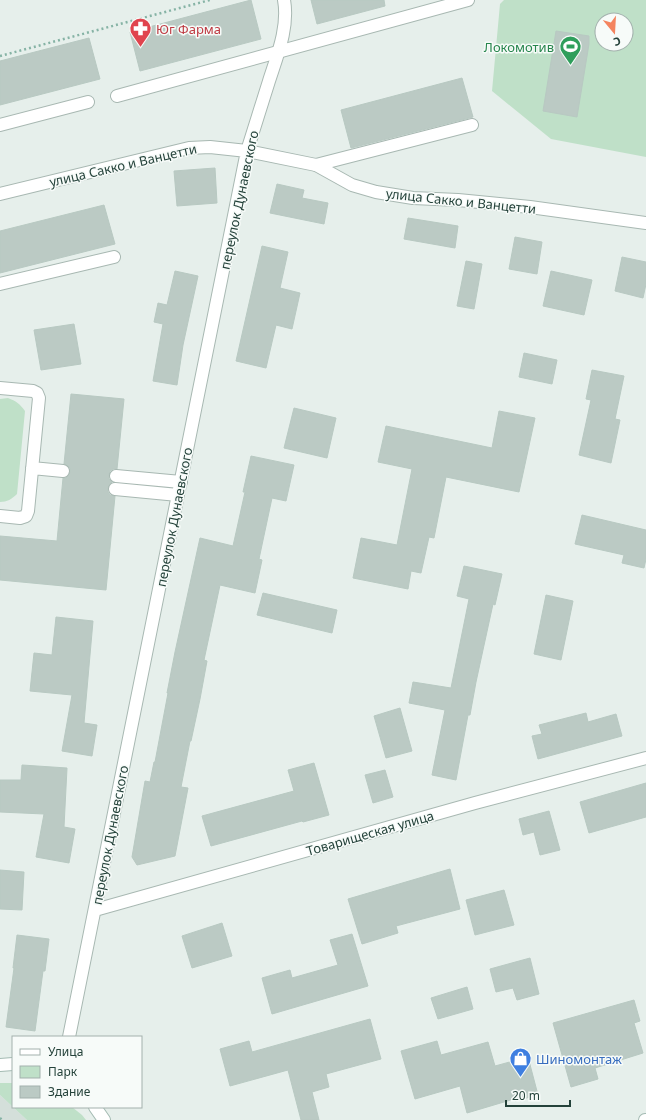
<svg xmlns="http://www.w3.org/2000/svg" width="646" height="1120" font-family="'Noto Sans',sans-serif">
	<style>
		.built { fill: #d4dfda }
		.green { fill: #bfe0c8; fill-rule: evenodd }
		.building { fill: #bbcac4; stroke: #b8c9c2 }
		.lines { fill: none; stroke-linecap: round; stroke-linejoin: round }
		.lane-casing { stroke: #a8b8b2; stroke-width: 14 }
		.street-casing { stroke: #a8b8b2; stroke-width: 14 }
		.secondary-casing { stroke: #a4bbb3; stroke-width: 14 }
		.path { stroke: #86b3a5; stroke-width: 2.5; stroke-dasharray: 2 3; stroke-linecap: butt }
		.lane { stroke: #fff; stroke-width: 12 }
		.street { stroke: #fff; stroke-width: 12 }
		.secondary { stroke: #fff; stroke-width: 12 }
		.labels { text-anchor: middle; stroke-width: 3; stroke-linejoin: round; paint-order: stroke }
		.health-label { font-size: 13px; fill: #be3a42; stroke: #f7fbf9; text-anchor: start }
		.leisure-label { font-size: 13px; fill: #27864d; stroke: #f7fbf9; text-anchor: end }
		.street-label { font-size: 13px; fill: #24423a; stroke: #f7fbf9 }
		.shop-label { font-size: 13px; fill: #366cbe; stroke: #f7fbf9; text-anchor: start }
	</style>
	<rect width="100%" height="100%" fill="#e6efeb"/>
	<path class="built" d="M 0,1095 L 27,1120 L 0,1120 Z"/>
	<path class="green" d="M 504,0 L 646,0 L 646,157 L 551,139 L 492,91 L 500,4 ZM 602,20 L 626,20 L 626,44 L 602,44 Z
		M 8,398 C 16,401 20,404 25,411 L 17,494 C 12,499 7,502 0,502 L 0,399 Z
		M 0,1083 L 13,1083 L 13,1107 L 72,1107 L 82,1115 L 86,1120 L 27,1120 L 0,1095 Z"/>
	<path class="building" d="M 251,0 L 261,39 L 140,71 L 130,32 Z
		M 311,0 L 384,0 L 385,6 L 317,24 Z
		M 556,31 L 589,36 L 589,44 L 577,117 L 543,111 Z
		M 89,38 L 100,79 L 0,105 L 0,61 Z
		M 462,78 L 473,117 L 351,148 L 341,110 Z
		M 215,168 L 217,203 L 177,206 L 174,171 Z
		M 277,184 L 304,190 L 302,198 L 328,203 L 324,224 L 270,213 Z
		M 104,205 L 115,244 L 0,273 L 0,231 Z
		M 408,218 L 458,226 L 455,248 L 404,239 Z
		M 515,237 L 542,242 L 537,274 L 509,269 Z
		M 262,246 L 288,252 L 280,288 L 300,293 L 292,329 L 276,325 L 266,368 L 236,361 Z
		M 622,257 L 646,262 L 646,284 L 643,298 L 615,291 Z
		M 466,261 L 482,264 L 474,309 L 457,306 Z
		M 175,271 L 198,276 L 183,345 L 177,385 L 153,381 L 163,324 L 154,322 L 158,303 L 167,305 Z
		M 551,271 L 592,280 L 584,315 L 543,306 Z
		M 74,324 L 81,364 L 41,370 L 34,330 Z
		M 524,353 L 557,360 L 552,384 L 519,377 Z
		M 592,370 L 624,376 L 615,419 L 620,420 L 611,463 L 579,455 L 591,400 L 586,399 Z
		M 71,394 L 124,399 L 117,469 L 113,469 L 110,471 L 109,475 L 109,479 L 112,482 L 109,485 L 108,488 L 108,492 L 110,495 L 115,496 L 106,590 L 0,580 L 0,536 L 57,541 L 63,478 L 66,478 L 69,475 L 70,472 L 70,468 L 67,465 L 64,464 Z
		M 294,408 L 336,418 L 327,458 L 284,448 Z
		M 499,411 L 535,418 L 519,492 L 446,477 L 434,538 L 429,537 L 421,573 L 411,571 L 408,589 L 353,578 L 361,538 L 397,545 L 412,469 L 378,462 L 386,426 L 492,448 Z
		M 251,456 L 294,465 L 286,501 L 272,498 L 259,559 L 262,560 L 255,593 L 220,585 L 204,660 L 207,661 L 200,699 L 191,741 L 190,741 L 181,787 L 188,788 L 175,856 L 137,865 L 132,857 L 145,781 L 150,782 L 154,762 L 155,762 L 168,693 L 167,693 L 175,652 L 200,538 L 233,546 L 245,492 L 243,492 Z
		M 582,515 L 646,530 L 646,559 L 644,568 L 622,563 L 624,555 L 575,544 Z
		M 464,566 L 502,574 L 495,605 L 493,604 L 476,682 L 470,715 L 468,715 L 456,780 L 432,775 L 445,710 L 409,703 L 413,682 L 451,688 L 469,599 L 457,596 Z
		M 263,593 L 337,610 L 332,633 L 257,615 Z
		M 546,595 L 573,601 L 561,660 L 534,654 Z
		M 56,617 L 93,621 L 84,723 L 97,725 L 92,756 L 62,751 L 72,695 L 30,691 L 34,653 L 52,655 Z
		M 400,708 L 412,751 L 386,758 L 374,716 Z
		M 586,713 L 588,722 L 616,714 L 622,736 L 538,759 L 532,736 L 542,734 L 539,725 Z
		M 314,763 L 329,815 L 303,822 L 302,821 L 211,846 L 202,816 L 294,791 L 288,770 Z
		M 22,765 L 67,768 L 64,827 L 75,829 L 69,863 L 36,857 L 44,814 L 0,812 L 0,780 L 21,780 Z
		M 385,770 L 393,797 L 373,803 L 365,775 Z
		M 646,783 L 646,817 L 589,833 L 580,802 Z
		M 549,811 L 560,850 L 540,855 L 534,832 L 523,835 L 519,819 Z
		M 450,869 L 460,909 L 396,926 L 398,933 L 362,944 L 348,899 Z
		M 0,870 L 24,872 L 22,910 L 0,909 Z
		M 504,890 L 514,925 L 475,935 L 466,900 Z
		M 222,923 L 232,956 L 192,968 L 182,936 Z
		M 352,934 L 368,986 L 272,1014 L 262,978 L 290,970 L 292,978 L 338,965 L 330,940 Z
		M 17,935 L 49,939 L 45,971 L 43,971 L 35,1031 L 6,1027 L 14,968 L 13,968 Z
		M 530,958 L 539,994 L 517,1000 L 513,988 L 496,992 L 490,969 Z
		M 467,987 L 473,1009 L 438,1019 L 431,998 Z
		M 634,1000 L 640,1021 L 634,1023 L 643,1053 L 595,1068 L 598,1079 L 571,1087 L 553,1023 Z
		M 370,1019 L 381,1059 L 326,1074 L 329,1087 L 312,1092 L 319,1120 L 301,1120 L 288,1070 L 230,1086 L 220,1049 L 249,1041 L 252,1052 Z
		M 437,1041 L 441,1055 L 488,1042 L 495,1066 L 528,1057 L 538,1095 L 515,1101 L 514,1099 L 467,1113 L 460,1086 L 415,1099 L 401,1051 Z"/>
	<g class="lines">
		<defs>
			<path id="lane" d="M 117,96 L 468,0
				M 0,125 L 88,102
				M 316,165 L 472,125
				M 0,284 L 114,257
				M 0,388 L 33,391 L 37,393 L 39,398 L 28,511 L 26,516 L 20,518 L 0,516
				M 32,468 L 63,471
				M 116,476 L 181,482
				M 115,489 L 178,495"/>
			<path id="street" d="M 0,194 L 189,148 L 210,147 L 247,151 L 316,165 L 352,185 L 376,192 L 413,198 L 458,200 L 530,207 L 646,223
				M 95,910 L 475,803 L 646,758
				M 69,1037 L 247,151 C 254,128 262,104 269,81 C 277,56 289,27 284,0"/>
			<path id="secondary" d="M 0,1065 L 13,1064
				M 95,1107 L 104,1120
				M 645,1120 L 646,1120"/>
		</defs>
		<use href="#lane" class="lane-casing"/>
		<use href="#street" class="street-casing"/>
		<use href="#secondary" class="secondary-casing"/>
		<path class="path" d="M 0,56 L 210,0
			M 0,1118 L 2,1120"/>
		<use href="#lane" class="lane"/>
		<use href="#street" class="street"/>
		<use href="#secondary" class="secondary"/>
	</g>
	<defs>
		<symbol id="pharmacy-pin" viewBox="-11 -11 22 30"><path d="M0 17L-7.5 6A9.5 9.5 0 1 1 7.5 6Z" fill="#e0444e" stroke="#f7fbf9"/><path d="M-2-6h4v4h4v4h-4v4h-4v-4h-4v-4h4Z" fill="#fff"/></symbol>
		<symbol id="stadium-pin" viewBox="-11 -11 22 30"><path d="M0 17L-7.5 6A9.5 9.5 0 1 1 7.5 6Z" fill="#2e9e5b" stroke="#f7fbf9"/><path d="M0-5a6.5 5 0 1 0 0 10a6.5 5 0 1 0 0-10ZM-3.5-1.8h7v3.6h-7Z" fill="#fff"/></symbol>
		<symbol id="shop-pin" viewBox="-11 -11 22 30"><path d="M0 17L-7.5 6A9.5 9.5 0 1 1 7.5 6Z" fill="#3f7fe0" stroke="#f7fbf9"/><path d="M-5-2.5h2.3a2.7 3.5 0 0 1 5.4 0H5L5.5 6h-11ZM-1.5-2.5h3a1.5 2.3 0 0 0-3 0Z" fill="#fff"/></symbol>
	</defs>
	<g fill-rule="evenodd">
		<use href="#pharmacy-pin" x="128" y="16" width="25" height="34"/>
		<use href="#stadium-pin" x="558" y="34" width="25" height="34"/>
		<use href="#shop-pin" x="508" y="1046" width="25" height="34"/>
	</g>
	<g class="labels">
		<g class="health-label">
			<text x="156" y="34">Юг Фарма</text>
		</g>
		<g class="leisure-label">
			<text x="554" y="52">Локомотив</text>
		</g>
		<g class="street-label">
			<text transform="translate(123 165) rotate(-13)" y="5">улица Сакко и Ванцетти</text>
			<text transform="translate(239 200) rotate(-78)" y="5">переулок Дунаевского</text>
			<text transform="translate(461 201) rotate(6)" y="5">улица Сакко и Ванцетти</text>
			<text transform="translate(174 517) rotate(-79)" y="5">переулок Дунаевского</text>
			<text transform="translate(370 833) rotate(-16)" y="5">Товарищеская улица</text>
			<text transform="translate(110 835) rotate(-79)" y="5">переулок Дунаевского</text>
		</g>
		<g class="shop-label">
			<text x="536" y="1064">Шиномонтаж</text>
		</g>
	</g>
	<rect x="12" y="1036" width="130" height="72" fill="#f7fbf9" stroke="#a3b1ad"/>
	<rect x="20" y="1049" width="20" height="6" fill="#ffffff" stroke="#a3b1ad"/>
	<text x="48" y="1056" font-size="12" fill="#24423a">Улица</text>
	<rect x="20" y="1066" width="20" height="12" fill="#bfe0c8" stroke="#a3b1ad"/>
	<text x="48" y="1076" font-size="12" fill="#24423a">Парк</text>
	<rect x="20" y="1086" width="20" height="12" fill="#bbcac4" stroke="#a3b1ad"/>
	<text x="48" y="1096" font-size="12" fill="#24423a">Здание</text>
	<g transform="translate(614 32) rotate(162)"><circle r="19" fill="#f7fbf9" stroke="#a3b1ad"/>
	<path d="M0-3L7 15L0 10L-7 15Z" fill="#f4845f"/>
	<text y="-6" font-size="11" font-weight="bold" text-anchor="middle" fill="#24423a">С</text>
	</g>
	<path d="M506 1100v6h64v-6" fill="none" stroke="#24423a" stroke-width="2"/>
	<text x="512" y="1100" font-size="12" fill="#24423a" stroke="#f7fbf9" stroke-width="3" paint-order="stroke">20 m</text>
</svg>
